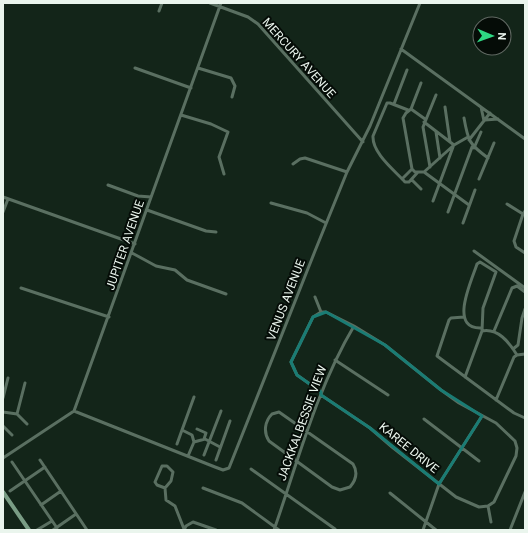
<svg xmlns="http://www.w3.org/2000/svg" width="528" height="533" font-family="Roboto,sans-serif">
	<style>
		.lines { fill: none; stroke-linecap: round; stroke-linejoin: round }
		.street { stroke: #5a6f61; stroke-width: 3 }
		.secondary { stroke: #7a9d85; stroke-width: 4 }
		.marked { fill: none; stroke: #1a7c74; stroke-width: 3; stroke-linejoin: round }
		.labels { text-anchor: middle; stroke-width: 4; stroke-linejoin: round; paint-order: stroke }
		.street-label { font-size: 12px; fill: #eaf5ed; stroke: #050c07 }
	</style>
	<rect width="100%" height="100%" fill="#132519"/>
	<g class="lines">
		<path class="street" d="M 210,3 L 248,17 L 258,24 L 363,142
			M 159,11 L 162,3
			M 401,49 L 525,139
			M 135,68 L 191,88
			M 198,68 L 231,78 L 235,86 L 232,97
			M 421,83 L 411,109 L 406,113 L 403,118 L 412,169 L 415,172 L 424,172 L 469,205
			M 394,104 L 407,70
			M 445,107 L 450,142
			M 481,107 L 484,121
			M 411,109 L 425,119
			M 408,110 L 390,103 L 387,103 L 373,136 C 372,153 394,170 405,182 L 409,182 L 418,172
			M 181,115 L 211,124 L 228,132 L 219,157 L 224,174
			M 464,118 C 468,141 469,144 488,158
			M 485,120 L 498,119
			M 424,122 L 454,145
			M 436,132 L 440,158
			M 469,140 L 490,113
			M 474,148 L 481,132
			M 293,164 L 300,159 L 305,158 L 347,172
			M 430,167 L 423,127 L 436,95
			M 424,172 L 454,145 L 468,137
			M 402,179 L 412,169
			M 479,179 L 494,143
			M 412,180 L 421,189
			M 108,185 L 138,196 L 151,197
			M 3,197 L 135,244
			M 433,201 L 453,147
			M 271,203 L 307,213 L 326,223
			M 507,204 L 523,214 L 525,211
			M 147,210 L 206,231 L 216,232
			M 3,212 L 8,199
			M 448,212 L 472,147
			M 523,214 L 514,241 L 516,247 L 525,253
			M 463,223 L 475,190
			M 474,251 L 525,288
			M 132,253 L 156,266 L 175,270 L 187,280 L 226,294
			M 21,288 L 109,317
			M 315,297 L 321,312
			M 464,317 L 451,318 L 449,320 L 437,356 L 514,413 L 525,418
			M 481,328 C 448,329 472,280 477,264 L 480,262 L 496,272 L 483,308 L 482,331
			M 494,331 L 512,288 L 517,286 L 525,292
			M 513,349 L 518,345 L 522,318 L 525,309
			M 335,360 L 388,395
			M 465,377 L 482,331 C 498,328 509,342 517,355
			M 321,392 L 297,375 L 291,362 L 313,317 L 321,312 L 326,312 L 354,326 L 385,345 L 441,390 L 459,403 L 496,423 L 515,441 L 517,448 L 516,456 L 494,502 L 488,506
			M 321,395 L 370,428 L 392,447 L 456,497 L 479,507 L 488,506
			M 3,398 L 8,378
			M 496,400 L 514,357 L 517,355 L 525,354
			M 74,411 L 215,467 L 223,470 L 229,468 L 315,251 L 347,172 L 370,126 L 420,3
			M 3,412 L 17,414 L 27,424
			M 279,412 L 353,464 C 358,472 356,480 350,487 L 340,490 L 332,487 L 269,441 C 263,432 265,421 272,414 Z
			M 17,414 L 25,383
			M 424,419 L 479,461
			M 3,426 L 12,435
			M 197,429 L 206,433 L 204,439
			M 182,430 L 194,397
			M 177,444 L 182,430 L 192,435 L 194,442
			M 204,455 L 221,411
			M 188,456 L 194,442 L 205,439 L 220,447
			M 3,458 L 74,411 L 221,3
			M 40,460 L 87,530
			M 216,460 L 230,421
			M 12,462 L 57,528
			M 162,466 L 167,466 L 173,472 L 171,481 L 165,488 L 157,485 L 155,482 Z
			M 251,469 L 335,529
			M 165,488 L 166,500 L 175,506 L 184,529
			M 203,488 L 242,503 L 279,530
			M 10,491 L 45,467
			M 390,493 L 436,530
			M 41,505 L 61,491
			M 488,506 L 491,522
			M 37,530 L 52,521
			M 53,530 L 76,514
			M 184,530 L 186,526 L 193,522 L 216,530
			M 274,530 C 298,461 317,388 354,326
			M 423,530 L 439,484 L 482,416
			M 510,530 L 525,492"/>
		<path class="secondary" d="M 3,492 L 29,530"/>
	</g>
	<path class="marked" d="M 326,312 L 385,345 L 441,390 L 482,416 L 439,484 L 370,428 L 321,395 L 321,392 L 297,375 L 291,362 L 313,317 Z"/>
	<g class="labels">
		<g class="street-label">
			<text transform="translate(299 58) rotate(48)" y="4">MERCURY AVENUE</text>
			<text transform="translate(125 245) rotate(-71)" y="4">JUPITER AVENUE</text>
			<text transform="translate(286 300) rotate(-69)" y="4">VENUS AVENUE</text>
			<text transform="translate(302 423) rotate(-70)" y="4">JACKKALBESSIE VIEW</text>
			<text transform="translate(409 448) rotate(39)" y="4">KAREE DRIVE</text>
		</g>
	</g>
	<rect width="528" height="533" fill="none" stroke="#eaf5ed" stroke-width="8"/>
	<g transform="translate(492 36) rotate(92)"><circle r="19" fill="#050c07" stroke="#616963"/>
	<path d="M0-3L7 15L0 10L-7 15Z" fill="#2ed883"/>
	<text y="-6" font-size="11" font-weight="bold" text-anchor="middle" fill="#eaf5ed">N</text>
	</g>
</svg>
